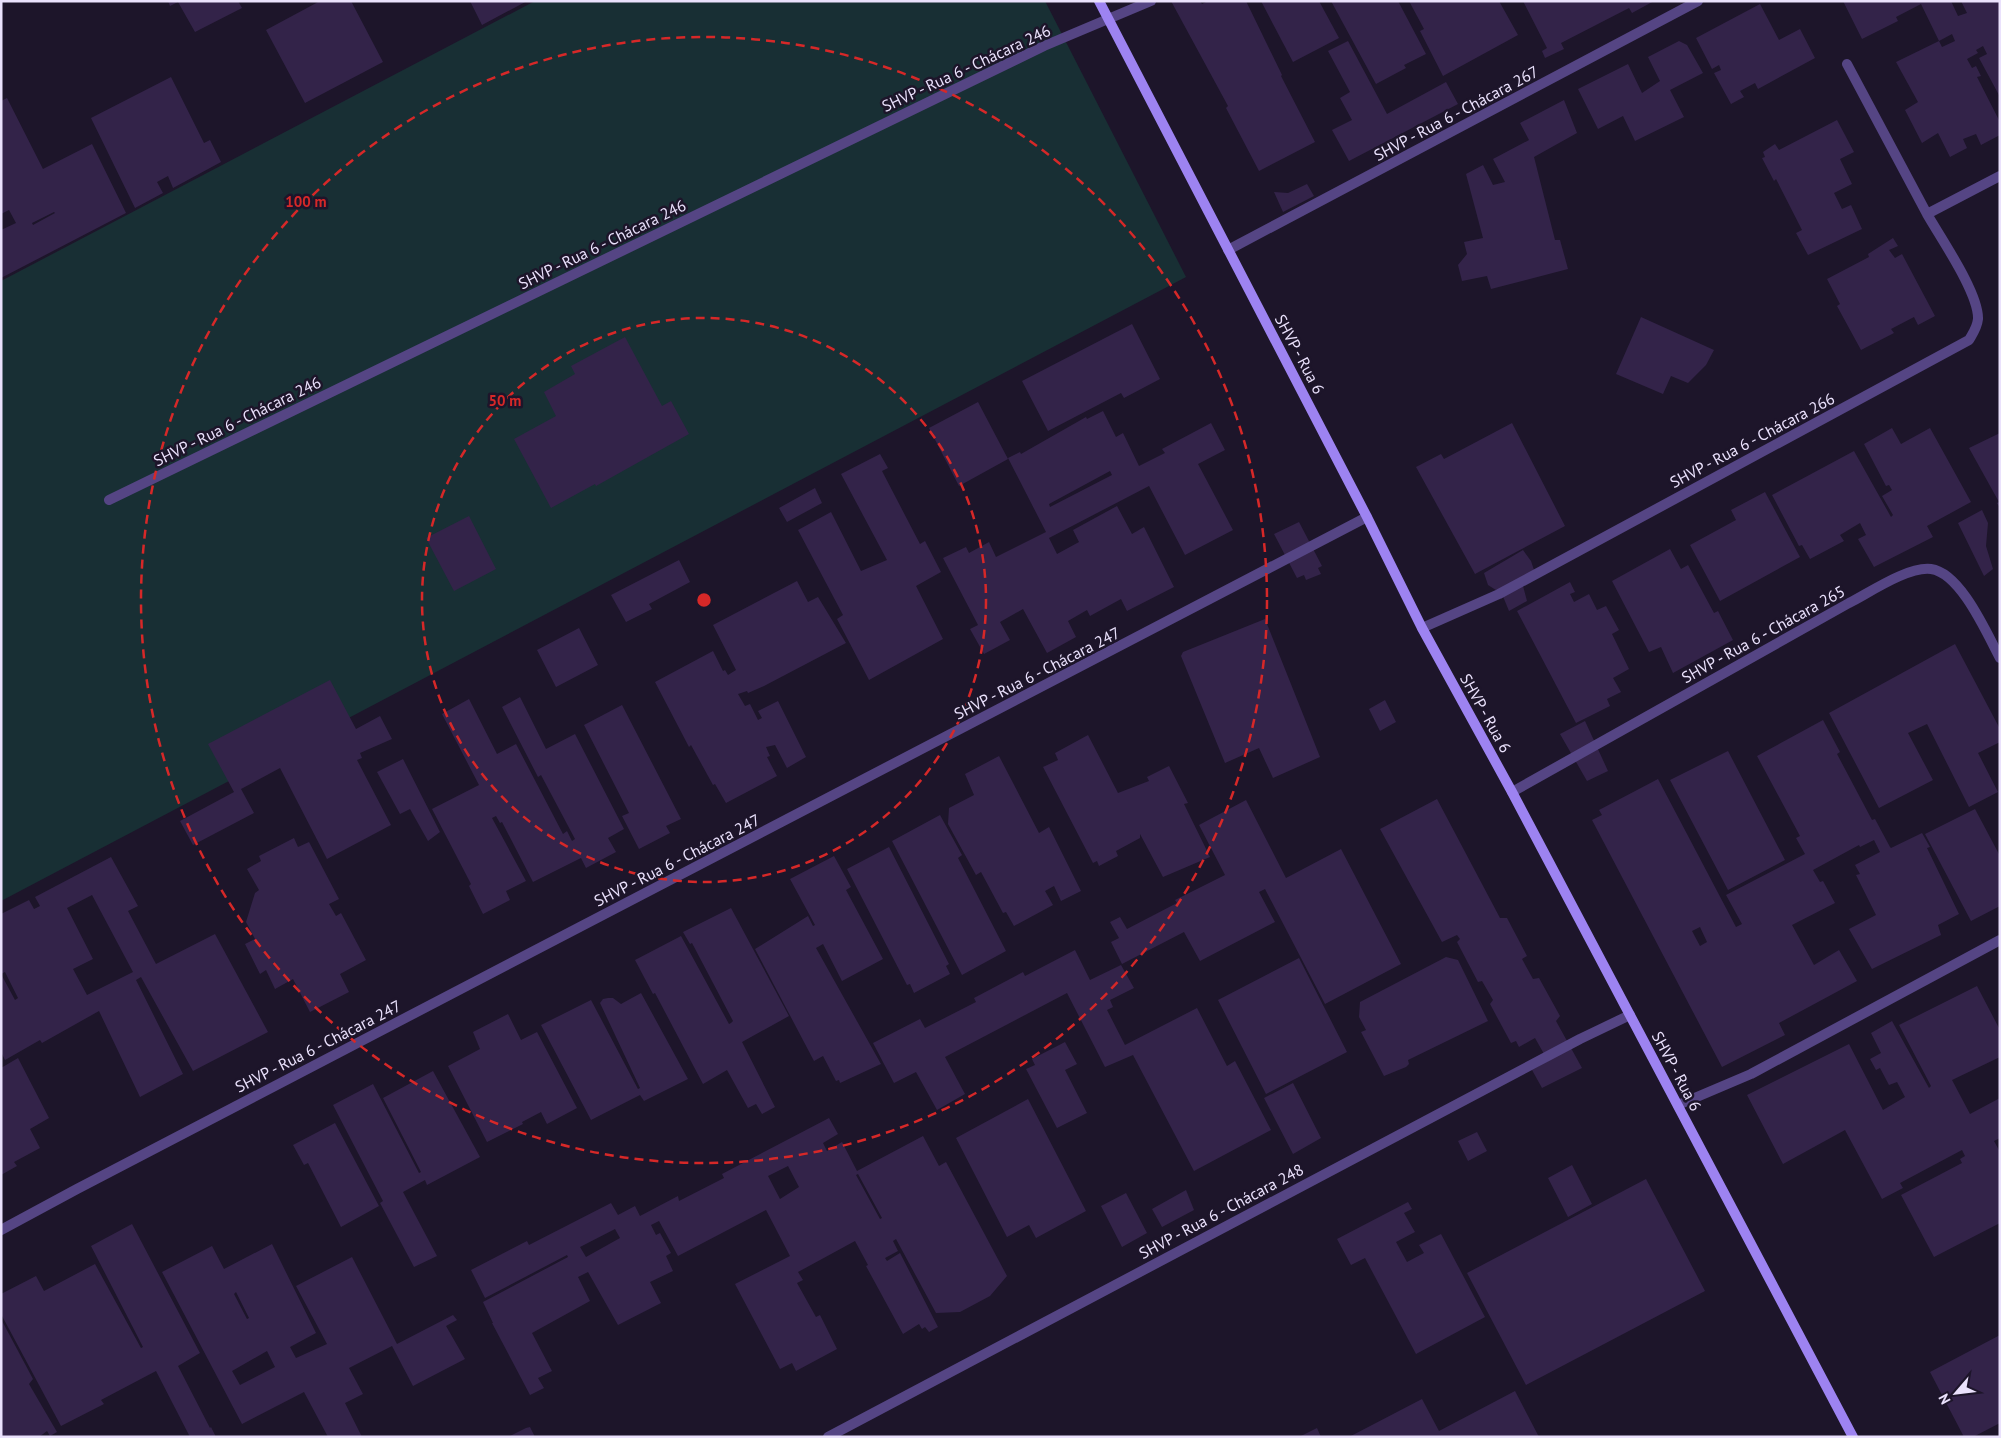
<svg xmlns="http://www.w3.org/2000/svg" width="2001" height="1438" font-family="'PT Sans',sans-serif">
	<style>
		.green { fill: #182f34 }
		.building { fill: #332349; fill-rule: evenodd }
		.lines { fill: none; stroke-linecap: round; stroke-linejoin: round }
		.lane { stroke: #554584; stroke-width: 10 }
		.street { stroke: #554584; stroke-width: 10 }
		.secondary { stroke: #9d83f1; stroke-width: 10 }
		.ring { fill: none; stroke: #d62828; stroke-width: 2.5; stroke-dasharray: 9 6 }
		.labels { text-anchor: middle; stroke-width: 5; stroke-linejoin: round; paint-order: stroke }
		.street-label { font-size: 16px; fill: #eae1fc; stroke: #1d152a }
		.centre { fill: #d62828; stroke: #1d152a; stroke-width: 2.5 }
		.ring-label { font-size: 15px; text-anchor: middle; font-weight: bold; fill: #d62828; stroke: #1d152a; stroke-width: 5; stroke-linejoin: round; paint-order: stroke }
	</style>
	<rect width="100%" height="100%" fill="#1d152a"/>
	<path class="green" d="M 535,1 L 1045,1 L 1186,277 L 1,901 L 1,281 Z"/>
	<path class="building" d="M 168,1 L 238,1 L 242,8 L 195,32 L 178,2 L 170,6 Z
		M 320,1 L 351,1 L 383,62 L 305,103 L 266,30 Z
		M 470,1 L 527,1 L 482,25 Z
		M 1171,1 L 1200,1 L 1202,4 L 1208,1 L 1246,1 L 1282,75 L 1281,76 L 1315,142 L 1259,171 L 1226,108 L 1228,106 Z
		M 1261,1 L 1319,1 L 1339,38 L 1293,62 Z
		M 1331,1 L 1398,1 L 1426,54 L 1404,65 L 1406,68 L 1376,84 Z
		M 1409,1 L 1499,1 L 1518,35 L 1443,76 L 1420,31 L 1424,29 Z
		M 1523,1 L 1654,1 L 1632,13 L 1629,8 L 1561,43 L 1564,49 L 1545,58 L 1542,51 L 1547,48 Z
		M 1843,1 L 1951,1 L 1958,16 L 1967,13 L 1961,1 L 2000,1 L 2000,97 L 1979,58 L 1987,54 L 1983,46 L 1976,50 L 1978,53 L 1967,59 L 1972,68 L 1976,66 L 1981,76 L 1977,77 L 2000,122 L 2000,135 L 1981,145 L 1976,134 L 1963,139 L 1967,148 L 1950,157 L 1938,133 L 1922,143 L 1905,110 L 1918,102 L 1896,62 L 1939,41 L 1942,47 L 1955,41 L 1952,34 L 1939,41 L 1921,4 L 1896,17 L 1898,21 L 1862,39 Z
		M 1760,4 L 1779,40 L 1800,29 L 1815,58 L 1758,89 L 1755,83 L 1740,91 L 1744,97 L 1731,104 L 1714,73 L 1721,70 L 1719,65 L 1712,69 L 1696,38 Z
		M 1348,41 L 1387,114 L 1446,82 L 1458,104 L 1349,161 L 1332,130 L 1352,120 L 1340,98 L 1350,92 L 1328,51 Z
		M 1679,41 L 1687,45 L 1703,73 L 1670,90 L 1684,117 L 1635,141 L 1623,116 L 1598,129 L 1578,89 L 1628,64 L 1642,93 L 1660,81 L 1648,57 Z
		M 171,77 L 204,143 L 210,140 L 221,162 L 173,188 L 168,176 L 157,182 L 163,193 L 135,208 L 91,118 Z
		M 7,98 L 43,169 L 92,144 L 126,213 L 1,278 L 1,230 L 16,223 L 9,210 L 1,214 L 1,101 ZM 54,212 L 55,213 L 33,225 L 32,223 Z
		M 1564,100 L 1577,133 L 1534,157 L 1555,240 L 1560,240 L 1568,269 L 1491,289 L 1487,276 L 1462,281 L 1458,265 L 1467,254 L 1464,242 L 1483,238 L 1466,174 L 1483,165 L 1493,185 L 1505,182 L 1493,159 L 1529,140 L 1520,123 Z
		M 1837,120 L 1854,152 L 1840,159 L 1852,184 L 1834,193 L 1842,209 L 1851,205 L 1862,229 L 1808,255 L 1796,233 L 1802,230 L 1776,179 L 1774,181 L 1762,158 L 1765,157 L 1763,152 L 1775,144 L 1779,150 Z
		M 1307,184 L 1314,196 L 1283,212 L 1274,192 L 1288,193 Z
		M 1893,238 L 1898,246 L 1889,250 L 1895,258 L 1902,254 L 1935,316 L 1918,325 L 1914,317 L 1891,329 L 1894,333 L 1861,350 L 1837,306 L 1840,304 L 1827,279 L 1869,257 L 1868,254 Z
		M 1641,317 L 1714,350 L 1706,365 L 1688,383 L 1671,376 L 1663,394 L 1616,374 Z
		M 1132,324 L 1160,379 L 1124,398 L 1121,393 L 1048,431 L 1022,381 Z
		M 625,337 L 662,406 L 671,401 L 689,434 L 596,486 L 595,484 L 551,508 L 514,439 L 556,416 L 544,392 L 575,374 L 571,366 Z
		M 978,402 L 1008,459 L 959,486 L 929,428 Z
		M 1103,411 L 1116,437 L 1123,433 L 1139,466 L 1165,453 L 1162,449 L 1211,423 L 1225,450 L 1198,464 L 1233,530 L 1185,555 L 1149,486 L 1049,538 L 1057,554 L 1079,542 L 1073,530 L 1117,506 L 1132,534 L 1144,527 L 1174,587 L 1127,611 L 1121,599 L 1090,616 L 1087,610 L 1068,621 L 1076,637 L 1047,653 L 1023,609 L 1000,622 L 1010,640 L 984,654 L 970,629 L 978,625 L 943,558 L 966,547 L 969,553 L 989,542 L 996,557 L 1046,532 L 1008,458 L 1020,452 L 1021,454 L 1086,417 L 1087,419 ZM 1110,471 L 1112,475 L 1050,507 L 1049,504 Z
		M 1512,423 L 1565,526 L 1475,574 L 1416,467 L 1441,454 L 1444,459 Z
		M 1892,428 L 1901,444 L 1930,428 L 1971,502 L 1927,526 L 1933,537 L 1874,567 L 1858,539 L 1866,535 L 1860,523 L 1840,535 L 1844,541 L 1810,559 L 1802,545 L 1799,546 L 1772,495 L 1854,451 L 1891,517 L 1893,515 L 1882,496 L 1892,490 L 1889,485 L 1886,486 L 1864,444 Z
		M 2000,433 L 2000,508 L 1997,503 L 1999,502 L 1969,448 Z
		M 880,454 L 888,468 L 882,471 L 920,544 L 925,541 L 941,572 L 916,586 L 943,639 L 869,680 L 837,619 L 843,615 L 798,530 L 831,512 L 861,571 L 887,560 L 841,474 Z
		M 815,488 L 822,503 L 787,522 L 779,508 Z
		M 1765,492 L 1800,557 L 1720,601 L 1690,545 L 1736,520 L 1731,510 Z
		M 1982,510 L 1988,523 L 1986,546 L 1993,569 L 1984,576 L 1958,523 Z
		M 469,516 L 496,569 L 454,591 L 426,538 Z
		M 1299,522 L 1322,566 L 1318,568 L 1321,574 L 1306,580 L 1304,575 L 1297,578 L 1274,534 Z
		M 1670,549 L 1681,569 L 1688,565 L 1714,613 L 1718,611 L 1733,640 L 1673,673 L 1661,647 L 1649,652 L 1612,581 Z
		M 1523,550 L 1531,561 L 1534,570 L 1523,586 L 1527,601 L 1509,611 L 1502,594 L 1488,585 L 1484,573 Z
		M 679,560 L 690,582 L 649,604 L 652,609 L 626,622 L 611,595 Z
		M 797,581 L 808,602 L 818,597 L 846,643 L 764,686 L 748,693 L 747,691 L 738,694 L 745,706 L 750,704 L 758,720 L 762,718 L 758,711 L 778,701 L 806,757 L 787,768 L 775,745 L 766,747 L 770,756 L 767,757 L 777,776 L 726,803 L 715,784 L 713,785 L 691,745 L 689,747 L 655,682 L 713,651 L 723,671 L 725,670 L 728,675 L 736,670 L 713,625 Z
		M 1570,582 L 1575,592 L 1570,594 L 1574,602 L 1589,594 L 1597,610 L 1606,606 L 1619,630 L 1612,634 L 1629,669 L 1613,678 L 1621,692 L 1607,699 L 1610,706 L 1576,723 L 1517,611 Z
		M 1265,619 L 1320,757 L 1273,778 L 1259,748 L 1225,763 L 1181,656 L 1183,652 Z
		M 579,628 L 598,665 L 556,687 L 537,650 Z
		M 1955,644 L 2000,729 L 2000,742 L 1978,753 L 1998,792 L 1969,807 L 1927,724 L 1908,733 L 1933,780 L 1879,808 L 1829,713 Z
		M 330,680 L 356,729 L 380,716 L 392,739 L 360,753 L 362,758 L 357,760 L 391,825 L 327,859 L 280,768 L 241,789 L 254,813 L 193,845 L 180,821 L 234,792 L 208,744 Z
		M 520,697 L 546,749 L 575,734 L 624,829 L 608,838 L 616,852 L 586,868 L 581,858 L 533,882 L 502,822 L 500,823 L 496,816 L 492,818 L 526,881 L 506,891 L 510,900 L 483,914 L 469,886 L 471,884 L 432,809 L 479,785 L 442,714 L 469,699 L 497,754 L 516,744 L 563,834 L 567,831 L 572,841 L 575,839 L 541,775 L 538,777 L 502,707 Z
		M 1385,700 L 1396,722 L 1380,731 L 1369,709 Z
		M 622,705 L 681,819 L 666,826 L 670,833 L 639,849 L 622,816 L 629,813 L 584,725 Z
		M 1823,720 L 1840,752 L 1837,754 L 1872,820 L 1875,819 L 1890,847 L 1891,848 L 1922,833 L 1930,847 L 1927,848 L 1959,914 L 1938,925 L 1941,935 L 1872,969 L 1849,929 L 1876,915 L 1856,875 L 1860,874 L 1855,865 L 1880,852 L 1874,840 L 1860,847 L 1859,845 L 1813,870 L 1820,882 L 1823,881 L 1835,903 L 1792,925 L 1814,965 L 1839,950 L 1857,981 L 1779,1023 L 1785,1035 L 1722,1067 L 1592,820 L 1602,815 L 1599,810 L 1658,779 L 1736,927 L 1742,924 L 1726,895 L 1805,854 L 1796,838 L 1800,836 L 1757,756 ZM 1700,927 L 1707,942 L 1700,946 L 1692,931 Z
		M 1585,721 L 1608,771 L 1587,781 L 1560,734 Z
		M 1088,735 L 1118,793 L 1149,781 L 1147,777 L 1169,766 L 1188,803 L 1184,804 L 1210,857 L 1163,877 L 1140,834 L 1140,838 L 1116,851 L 1118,856 L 1099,866 L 1097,861 L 1093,863 L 1043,767 L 1058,760 L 1055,753 Z
		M 1728,751 L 1785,860 L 1728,890 L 1670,780 Z
		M 999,756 L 1039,833 L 1049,827 L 1081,891 L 1061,901 L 1054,886 L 1045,891 L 1053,905 L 1014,926 L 1006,912 L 1003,913 L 981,872 L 976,875 L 948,824 L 949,808 L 974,795 L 965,774 Z
		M 403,759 L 440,832 L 428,841 L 410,809 L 400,814 L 377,772 Z
		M 1437,799 L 1500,918 L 1507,918 L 1527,956 L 1522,959 L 1533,979 L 1539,978 L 1560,1016 L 1556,1021 L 1582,1068 L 1542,1088 L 1532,1070 L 1548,1061 L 1535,1038 L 1519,1047 L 1516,1041 L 1511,1043 L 1490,1004 L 1493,1000 L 1482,981 L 1478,982 L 1457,942 L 1460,939 L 1457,935 L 1442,942 L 1380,829 Z
		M 1246,800 L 1286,878 L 1341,849 L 1401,964 L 1325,1004 L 1265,889 L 1259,892 L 1275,922 L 1200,961 L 1184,932 L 1122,964 L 1111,942 L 1119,938 L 1110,922 L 1120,917 L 1127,929 L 1177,903 L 1175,900 L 1225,875 L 1199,825 Z
		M 1975,809 L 2000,856 L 2000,906 L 1971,921 L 1925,834 Z
		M 940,815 L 962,855 L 958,858 L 1006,951 L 962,975 L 892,841 Z
		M 294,838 L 298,847 L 309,842 L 339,899 L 329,904 L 336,916 L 341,913 L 366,960 L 340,974 L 349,992 L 310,1012 L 293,979 L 275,989 L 266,970 L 260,974 L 245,944 L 255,939 L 246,922 L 255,893 L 259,890 L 247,869 L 261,861 L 259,856 Z
		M 889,847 L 949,964 L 946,966 L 950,974 L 914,993 L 910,984 L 907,985 L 847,869 Z
		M 834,856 L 851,887 L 846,890 L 883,959 L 842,981 L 823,944 L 816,948 L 881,1064 L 840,1083 L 839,1080 L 836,1081 L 823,1056 L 814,1061 L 755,949 L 808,916 L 813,926 L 815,925 L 790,879 Z
		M 111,857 L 138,906 L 128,911 L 156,964 L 215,934 L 268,1032 L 193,1071 L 141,977 L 136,980 L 183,1074 L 140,1097 L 99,1011 L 42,1043 L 40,1040 L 5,1060 L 1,1052 L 1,974 L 15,1000 L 18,998 L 5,972 L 1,974 L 1,914 L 29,900 L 34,909 L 40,906 L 35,897 ZM 92,895 L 133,972 L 87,995 L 73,969 L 93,959 L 67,908 Z
		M 731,908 L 789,1016 L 742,1042 L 775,1107 L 762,1114 L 756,1104 L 748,1108 L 727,1070 L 703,1084 L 655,993 L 653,994 L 635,960 L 681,936 L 729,1024 L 731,1023 L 733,1021 L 692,943 L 690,944 L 683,932 Z
		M 1075,950 L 1090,980 L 1121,965 L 1134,988 L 1110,1000 L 1113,1007 L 1107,1010 L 1125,1045 L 1197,1008 L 1227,1066 L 1235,1061 L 1271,1130 L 1194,1171 L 1133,1055 L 1105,1067 L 1067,993 L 945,1057 L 965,1094 L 937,1110 L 916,1072 L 894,1083 L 873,1043 L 920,1019 L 925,1028 L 976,1002 L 974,998 L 1023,972 L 1025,976 Z
		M 1446,957 L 1458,960 L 1488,1021 L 1408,1060 L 1409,1064 L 1406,1067 L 1384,1076 L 1361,1032 L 1366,1030 L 1359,1017 L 1360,1002 Z
		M 1299,958 L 1347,1052 L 1266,1094 L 1218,1000 Z
		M 1977,986 L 2000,1030 L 2000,1057 L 1952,1080 L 1970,1114 L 2000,1098 L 2000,1138 L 1994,1141 L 2000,1152 L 2000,1223 L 1934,1257 L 1901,1195 L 1962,1163 L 1960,1159 L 1965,1156 L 1962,1150 L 1900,1183 L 1903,1188 L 1882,1199 L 1845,1130 L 1783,1164 L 1747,1095 L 1849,1044 L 1883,1110 L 1905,1097 L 1897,1082 L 1889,1085 L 1880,1068 L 1876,1070 L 1870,1059 L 1881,1053 L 1871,1033 L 1892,1021 L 1929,1088 L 1931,1086 L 1899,1025 Z
		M 641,993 L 688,1079 L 644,1101 L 640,1095 L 591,1120 L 541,1025 L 591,1000 L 638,1089 L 640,1088 L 600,1003 L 603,999 L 608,998 L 613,998 L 621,1004 Z
		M 508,1014 L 521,1040 L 537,1032 L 577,1108 L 547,1124 L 541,1112 L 522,1122 L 523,1124 L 487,1142 L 448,1066 L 480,1049 L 473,1032 Z
		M 1065,1042 L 1077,1064 L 1065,1070 L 1087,1113 L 1057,1128 L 1026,1069 L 1035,1065 L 1032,1059 Z
		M 18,1058 L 49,1118 L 30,1129 L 40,1148 L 14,1162 L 17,1166 L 1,1175 L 1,1068 Z
		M 433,1071 L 480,1157 L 427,1185 L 425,1180 L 403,1192 L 437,1256 L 414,1267 L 380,1203 L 383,1201 L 333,1105 L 373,1084 L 419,1173 L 421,1172 L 383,1098 Z
		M 1293,1083 L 1321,1138 L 1293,1154 L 1264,1098 Z
		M 1028,1099 L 1086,1211 L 1036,1238 L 1029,1225 L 1007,1237 L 956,1138 Z
		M 829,1118 L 838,1134 L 823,1143 L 827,1151 L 842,1142 L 857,1171 L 923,1136 L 939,1166 L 946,1162 L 1007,1276 L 990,1296 L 960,1312 L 936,1313 L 896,1239 L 893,1241 L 898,1251 L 885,1258 L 887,1261 L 900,1253 L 938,1327 L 929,1332 L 925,1327 L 922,1329 L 919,1324 L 903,1334 L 866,1266 L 868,1265 L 855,1241 L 798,1272 L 803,1280 L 797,1283 L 816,1317 L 820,1315 L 837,1349 L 796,1371 L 792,1363 L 780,1369 L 735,1284 L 790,1256 L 766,1210 L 678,1256 L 659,1221 L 651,1225 L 656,1235 L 660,1233 L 671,1253 L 666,1256 L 673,1271 L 650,1282 L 661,1303 L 618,1325 L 588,1272 L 578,1277 L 590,1301 L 532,1333 L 552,1371 L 538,1378 L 544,1388 L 530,1395 L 492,1323 L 493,1323 L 483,1302 L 568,1257 L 567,1255 L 485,1298 L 471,1270 L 527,1241 L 529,1245 L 611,1203 L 618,1215 L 635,1206 L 640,1216 L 678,1196 L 679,1201 L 724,1178 L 722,1174 ZM 788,1166 L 799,1187 L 780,1199 L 768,1176 ZM 858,1174 L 882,1218 L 880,1219 L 856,1175 ZM 615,1229 L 620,1238 L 586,1257 L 580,1247 Z
		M 335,1123 L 379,1206 L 341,1227 L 308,1163 L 304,1165 L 293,1145 Z
		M 1477,1132 L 1487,1151 L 1468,1161 L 1458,1141 Z
		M 1572,1165 L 1592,1204 L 1568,1217 L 1548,1178 Z
		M 1646,1179 L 1705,1291 L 1526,1385 L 1467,1273 Z
		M 1186,1190 L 1194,1210 L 1162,1227 L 1152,1209 Z
		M 1126,1193 L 1147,1233 L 1122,1247 L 1101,1206 Z
		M 1408,1202 L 1412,1209 L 1404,1213 L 1415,1232 L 1396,1242 L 1407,1262 L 1424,1253 L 1419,1245 L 1441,1234 L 1485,1317 L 1416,1354 L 1365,1258 L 1351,1265 L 1337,1239 Z
		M 132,1224 L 200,1353 L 178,1366 L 210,1428 L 211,1427 L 216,1437 L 190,1437 L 156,1371 L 101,1400 L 104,1404 L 61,1426 L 1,1314 L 1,1294 L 36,1276 L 44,1291 L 95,1264 L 141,1348 L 143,1347 L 91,1246 Z
		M 272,1244 L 316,1333 L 290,1347 L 296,1358 L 327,1344 L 296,1286 L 352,1257 L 397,1344 L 453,1315 L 457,1320 L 446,1326 L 465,1359 L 413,1386 L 392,1346 L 349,1368 L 363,1394 L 345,1403 L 362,1437 L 328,1437 L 304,1392 L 242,1424 L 162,1272 L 212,1246 L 224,1269 ZM 236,1292 L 249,1318 L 247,1319 L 234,1294 ZM 267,1351 L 275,1367 L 240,1385 L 232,1371 Z
		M 1,1319 L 33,1379 L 29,1384 L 57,1432 L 50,1436 L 47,1431 L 39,1437 L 1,1437 Z
		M 2000,1335 L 2000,1423 L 1973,1437 L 1964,1437 L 1930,1372 Z
		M 1515,1391 L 1539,1437 L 1349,1437 L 1422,1399 L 1439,1431 Z
		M 530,1427 L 535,1437 L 508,1437 L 526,1428 Z
		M 1317,1428 L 1321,1437 L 1299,1437 Z"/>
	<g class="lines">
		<path class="lane" d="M 1678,1105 L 1751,1074 L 2000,940"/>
		<path class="street" d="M 1847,64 L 1927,214
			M 1228,250 L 1698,1
			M 109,500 L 1044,46 L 1151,1
			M 1422,628 L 1499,594 L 1969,340 C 1973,333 1977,328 1978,319 C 1979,293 1940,237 1927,214 L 2000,176
			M 1512,792 L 1849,603 C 1869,593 1908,566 1931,569 C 1961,573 1987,634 2000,658
			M 1,1230 L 77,1189 L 1367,517
			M 828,1437 L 1580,1039 L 1630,1015"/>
		<path class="secondary" d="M 1099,1 L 1367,517 L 1422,628 L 1512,792 L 1853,1437"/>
	</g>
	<g class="ring">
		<circle cx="704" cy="600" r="282"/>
		<circle cx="704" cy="600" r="563"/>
	</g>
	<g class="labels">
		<g class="street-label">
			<text transform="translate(966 68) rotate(-25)" y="6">SHVP - Rua 6 - Chácara 246</text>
			<text transform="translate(1456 113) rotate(-28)" y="6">SHVP - Rua 6 - Chácara 267</text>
			<text transform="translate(602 244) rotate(-26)" y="6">SHVP - Rua 6 - Chácara 246</text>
			<text transform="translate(1300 354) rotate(62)" y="6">SHVP - Rua 6</text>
			<text transform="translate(237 421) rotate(-26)" y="6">SHVP - Rua 6 - Chácara 246</text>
			<text transform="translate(1752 440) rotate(-28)" y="6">SHVP - Rua 6 - Chácara 266</text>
			<text transform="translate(1763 634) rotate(-29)" y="6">SHVP - Rua 6 - Chácara 265</text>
			<text transform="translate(1037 673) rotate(-27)" y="6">SHVP - Rua 6 - Chácara 247</text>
			<text transform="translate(1486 713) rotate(61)" y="6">SHVP - Rua 6</text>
			<text transform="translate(677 860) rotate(-27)" y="6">SHVP - Rua 6 - Chácara 247</text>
			<text transform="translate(318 1046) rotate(-27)" y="6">SHVP - Rua 6 - Chácara 247</text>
			<text transform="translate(1677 1071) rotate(62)" y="6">SHVP - Rua 6</text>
			<text transform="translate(1221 1211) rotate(-28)" y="6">SHVP - Rua 6 - Chácara 248</text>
		</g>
	</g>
	<circle cx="704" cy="600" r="8" class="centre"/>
	<g class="ring-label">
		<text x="306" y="207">100 m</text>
		<text x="505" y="406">50 m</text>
	</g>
	<rect width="2001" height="1438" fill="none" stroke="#eae1fc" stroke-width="5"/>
	<g transform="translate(1956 1393) rotate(242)" stroke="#1d152a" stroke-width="4" paint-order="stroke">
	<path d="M0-4L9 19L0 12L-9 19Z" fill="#eae1fc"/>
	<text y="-8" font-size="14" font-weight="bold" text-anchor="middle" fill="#eae1fc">N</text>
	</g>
</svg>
